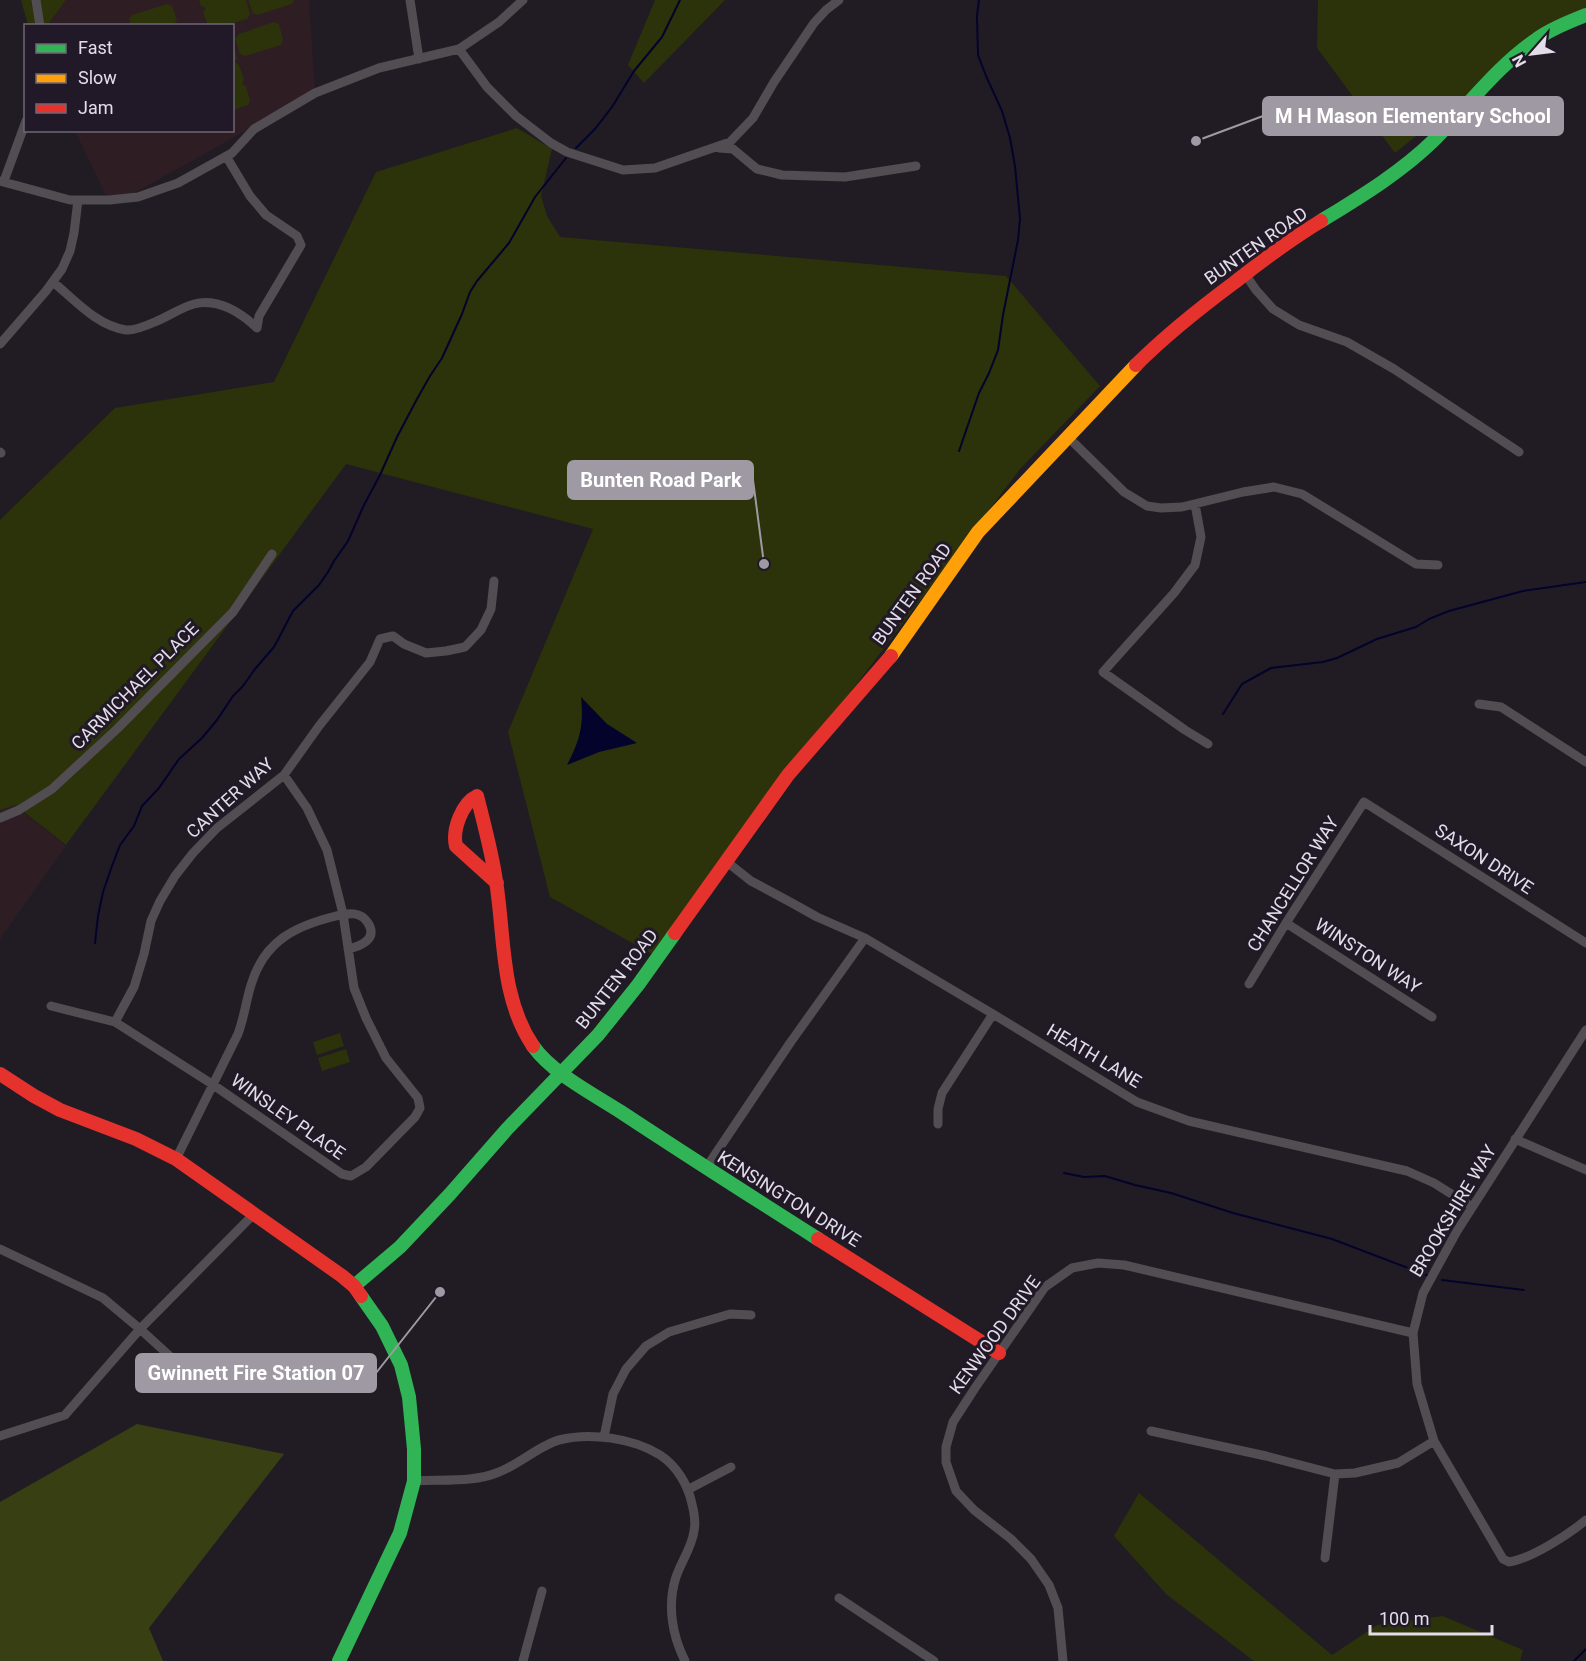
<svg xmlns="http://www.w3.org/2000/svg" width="1586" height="1661" font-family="Roboto,sans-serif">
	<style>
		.commercial { fill: #2e1e24 }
		.green { fill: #2c3209 }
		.forest { fill: #384013 }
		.water { fill: #03032c }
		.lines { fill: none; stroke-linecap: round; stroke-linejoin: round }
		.stream { stroke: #03032c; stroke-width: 2 }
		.street { stroke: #514d53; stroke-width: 9 }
		.fast { stroke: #30b455; stroke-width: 14 }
		.slow { stroke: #ff9f0a; stroke-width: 14 }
		.jam { stroke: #e5322d; stroke-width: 14 }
		.labels { text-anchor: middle; stroke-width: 6; stroke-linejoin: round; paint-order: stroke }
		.street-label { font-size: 18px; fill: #e3dde8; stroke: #211928 }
		.leader { fill: none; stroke: #9f99a3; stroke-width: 2 }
		.callout-dot { fill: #9f99a3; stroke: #211928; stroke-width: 2 }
		.callout { fill: #9f99a3; stroke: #9f99a3; stroke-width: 2 }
		.callout-label { font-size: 20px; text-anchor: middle; font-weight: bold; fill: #fff }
	</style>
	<rect width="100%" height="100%" fill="#211c24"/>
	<path class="commercial" d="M 66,0 L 309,0 L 315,92 L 111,206 L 75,131 L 232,130 L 232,26 L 47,26 Z
		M 14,805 L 66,846 L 0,939 L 0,810 Z"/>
	<path class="green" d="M 21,0 L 66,0 L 47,26 L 28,25 Z
		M 199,0 L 246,0 L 250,14 L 247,19 L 226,25 L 208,25 L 203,13 L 206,8 L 201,6 Z
		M 248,0 L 294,0 L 292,4 L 257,15 L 253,13 Z
		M 655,0 L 725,0 L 644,83 L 628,65 Z
		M 1318,0 L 1586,0 L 1586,20 L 1521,52 L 1395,153 L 1317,48 Z
		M 167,4 L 172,6 L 177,20 L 174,24 L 175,25 L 131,25 L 129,19 L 132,15 Z
		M 274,22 L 279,24 L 283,40 L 281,45 L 245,56 L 240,54 L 235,39 L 239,34 Z
		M 233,43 L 237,58 L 235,62 L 239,65 L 244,79 L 242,84 L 246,86 L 250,101 L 248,105 L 233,110 Z
		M 517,128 L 552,149 L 541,196 L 547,216 L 560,237 L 1006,276 L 1100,386 L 1020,469 L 652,954 L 550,897 L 508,732 L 593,529 L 346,464 L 66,845 L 15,805 L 0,810 L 0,520 L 115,408 L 274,382 L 376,172 Z
		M 340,1033 L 344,1046 L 317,1055 L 313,1042 Z
		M 346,1049 L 350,1062 L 322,1071 L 318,1058 Z
		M 1139,1493 L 1332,1655 L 1377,1625 L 1443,1616 L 1523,1650 L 1520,1661 L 1254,1661 L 1166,1594 L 1114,1536 Z"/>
	<path class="forest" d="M 137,1424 L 284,1454 L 149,1628 L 163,1661 L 0,1661 L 0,1502 Z"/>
	<path class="water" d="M 581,697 L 607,724 L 637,743 L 599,752 L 567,765 C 580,740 584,725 581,697 Z"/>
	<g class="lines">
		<path class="stream" d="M 576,148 L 595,129 L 612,107 L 634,71 L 662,37 L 680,0
			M 959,451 L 979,393 L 989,373 L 998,350 L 1003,315 L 1018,240 L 1020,219 L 1015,166 L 1010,138 L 1002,111 L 986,76 L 978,55 L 977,16 L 979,0
			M 1223,714 L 1242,684 L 1271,668 L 1323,662 L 1337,658 L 1377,639 L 1416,627 L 1429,619 L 1449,611 L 1523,591 L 1586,582
			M 95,943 L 98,916 L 103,892 L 112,866 L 120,845 L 134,826 L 142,806 L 159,788 L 179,759 L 202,738 L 217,720 L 233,696 L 243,686 L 255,669 L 274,647 L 293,611 L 319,585 L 328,572 L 334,561 L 348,541 L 364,505 L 380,475 L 397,437 L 417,399 L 430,376 L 442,358 L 462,314 L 470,292 L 477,281 L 509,243 L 535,197 L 566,158
			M 1064,1173 L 1084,1177 L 1105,1176 L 1135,1185 L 1171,1193 L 1233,1213 L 1332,1239 L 1429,1276
			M 1442,1280 L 1524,1290
			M 1574,1661 L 1586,1649"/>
		<path class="street" d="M 36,0 L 40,26
			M 410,0 L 419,59
			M 459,49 L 487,87 L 516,116 L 551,143 L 567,152 L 623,170 L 655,168 L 730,142 L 753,118 L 774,82 L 814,23 L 826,10 L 839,0
			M 719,148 L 733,149 L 757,169 L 782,175 L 845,177 L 916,166
			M 0,181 L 70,200 L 109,200 L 138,197 L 178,183 L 232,153 L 254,129 L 315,93 L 379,68 L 459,49 L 499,22 L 523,0
			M 4,181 L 26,121
			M 1245,274 L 1256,290 L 1273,309 L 1299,325 L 1347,342 L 1394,369 L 1519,452
			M 53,282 C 75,300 97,326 126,330 C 135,331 148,325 157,321 C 169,316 182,307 194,304 C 218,298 241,313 257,328 L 259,316 L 301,245 L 297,236 L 266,215 L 250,196 L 226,156
			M 0,344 L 46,291 L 62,269 L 70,251 L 74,233 L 78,200
			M 1068,437 L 1124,492 L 1147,506 L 1161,508 L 1182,507 L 1243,492 L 1274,487 L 1302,494 L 1416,564 L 1438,565
			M 0,452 L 1,453
			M 1195,504 L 1201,537 L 1195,565 L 1174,593 L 1103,672 L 1185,730 L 1208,744
			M 1479,704 L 1501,707 L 1586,762
			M 0,818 L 19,810 L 52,789 L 117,729 L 233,612 L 272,554
			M 727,862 L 751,881 L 792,903 L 817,917 L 865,938 L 993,1014 L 1137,1102 L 1189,1121 L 1407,1171 L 1434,1183 L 1472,1207
			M 1286,923 L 1432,1017
			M 1249,984 L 1286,923 L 1364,802 L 1586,943
			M 51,1006 L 115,1022 L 212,1084 L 342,1174 L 351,1176 L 366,1167 L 415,1117 L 420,1108 L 418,1098 L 386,1058 L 366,1018 L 354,988 L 343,914 L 327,850 L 307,808 L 284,775
			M 115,1022 L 134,987 L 144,954 L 151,921 L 160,901 L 175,876 L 193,853 L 217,828 L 284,775 L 319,726 L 370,662 L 380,639 L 393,636 L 404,644 L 426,653 L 446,651 L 465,647 L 481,630 L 491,609 L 494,581
			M 1586,1030 L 1457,1231 L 1423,1293 L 1413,1333 L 1417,1384 L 1434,1441 L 1503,1559 L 1509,1562 C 1531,1559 1569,1534 1586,1520
			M 938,1124 L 938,1109 L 942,1093 L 993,1014
			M 1515,1139 L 1586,1170
			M 176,1159 L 238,1034 C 244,1018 246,1001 251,985 C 264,941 295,926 336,916 C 348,913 361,911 368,923 C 378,939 361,946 348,949
			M 706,1168 L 790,1043 L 865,938
			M 0,1249 L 103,1298 L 140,1329 L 195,1379
			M 1151,1431 L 1266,1456 L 1335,1474 L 1355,1473 L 1398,1463 L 1434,1441
			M 0,1436 L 65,1415 L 140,1329 L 254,1214
			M 604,1437 L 613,1394 L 626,1369 L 646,1346 L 669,1332 L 730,1314 L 751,1315
			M 414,1481 C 442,1479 473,1483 499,1472 C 518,1465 542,1444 559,1440 C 590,1432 633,1438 660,1455 C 677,1466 688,1485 692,1504 C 694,1512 696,1522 694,1531 C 692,1547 681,1562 676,1577 C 667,1605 672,1635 685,1661
			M 689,1489 L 731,1467
			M 1325,1558 L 1335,1474
			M 839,1598 L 934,1661
			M 523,1661 L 542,1591
			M 1063,1661 L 1058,1608 L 1049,1585 L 1031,1559 L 1011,1539 L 974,1510 L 956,1491 L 946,1462 L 946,1447 L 953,1422 L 975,1388 L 1045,1287 L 1072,1268 L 1098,1263 L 1124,1265 L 1413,1333"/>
		<path class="fast" d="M 1321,221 C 1360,197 1400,173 1433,141 C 1466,108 1498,65 1537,39 C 1552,28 1569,22 1586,15
			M 533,1046 C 552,1073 593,1094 621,1112 C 686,1155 752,1197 818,1239
			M 354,1286 L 400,1247 L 450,1194 L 507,1129 L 598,1035 L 638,985 L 675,933
			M 339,1661 L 400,1533 L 414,1481 L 414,1449 L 409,1397 L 401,1365 L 382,1326 L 361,1296"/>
		<path class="slow" d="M 891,656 L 978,532 L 1136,365"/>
		<path class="jam" d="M 1136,365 C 1167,334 1200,308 1235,282 C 1263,260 1291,239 1321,221
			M 497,883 L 456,846 C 452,830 462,803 477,796 C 484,824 492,853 496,881 C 505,937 500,997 533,1046
			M 675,933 L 788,775 L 891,656
			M 0,1074 L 34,1096 L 60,1110 L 136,1139 L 176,1159 L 342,1276 L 354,1286 L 361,1296
			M 818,1239 L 999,1353"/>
	</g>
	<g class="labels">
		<g class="street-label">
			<text transform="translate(1256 246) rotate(-35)" y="6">BUNTEN ROAD</text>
			<text transform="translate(912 594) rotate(-54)" y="6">BUNTEN ROAD</text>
			<text transform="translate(135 686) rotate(-45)" y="6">CARMICHAEL PLACE</text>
			<text transform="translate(230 798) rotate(-42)" y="6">CANTER WAY</text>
			<text transform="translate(1484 859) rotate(33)" y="6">SAXON DRIVE</text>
			<text transform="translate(1293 884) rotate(-58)" y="6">CHANCELLOR WAY</text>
			<text transform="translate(1368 956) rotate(33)" y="6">WINSTON WAY</text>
			<text transform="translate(617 979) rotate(-52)" y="6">BUNTEN ROAD</text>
			<text transform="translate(1094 1056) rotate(31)" y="6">HEATH LANE</text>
			<text transform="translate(288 1117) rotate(35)" y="6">WINSLEY PLACE</text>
			<text transform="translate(789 1199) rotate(32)" y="6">KENSINGTON DRIVE</text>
			<text transform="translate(1453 1211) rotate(-59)" y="6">BROOKSHIRE WAY</text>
			<text transform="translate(995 1335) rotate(-54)" y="6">KENWOOD DRIVE</text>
		</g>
	</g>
	<path class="leader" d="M1196 141L1263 116M764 564L753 480M440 1292L376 1373"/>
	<g class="callout-dot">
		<circle cx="1196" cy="141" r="6"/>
		<circle cx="764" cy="564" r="6"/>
		<circle cx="440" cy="1292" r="6"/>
	</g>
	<g class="callout">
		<rect x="1263" y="97" width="300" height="38" rx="6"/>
		<rect x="568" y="461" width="185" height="38" rx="6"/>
		<rect x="136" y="1354" width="240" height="38" rx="6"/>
	</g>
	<g class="callout-label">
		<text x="1413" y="123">M H Mason Elementary School</text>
		<text x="661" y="487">Bunten Road Park</text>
		<text x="256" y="1380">Gwinnett Fire Station 07</text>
	</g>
	<rect x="24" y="24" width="210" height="108" fill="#211928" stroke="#6f6775" stroke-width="1.5"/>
	<rect x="36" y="44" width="30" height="9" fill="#30b455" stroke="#6f6775" stroke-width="1.5"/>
	<text x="78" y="54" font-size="18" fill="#e3dde8">Fast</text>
	<rect x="36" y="74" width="30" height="9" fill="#ff9f0a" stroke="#6f6775" stroke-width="1.5"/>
	<text x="78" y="84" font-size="18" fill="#e3dde8">Slow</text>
	<rect x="36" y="104" width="30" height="9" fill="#e5322d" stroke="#6f6775" stroke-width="1.5"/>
	<text x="78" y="114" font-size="18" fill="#e3dde8">Jam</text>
	<g transform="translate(1532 54) rotate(242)" stroke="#211928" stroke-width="4.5" paint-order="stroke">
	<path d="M0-4.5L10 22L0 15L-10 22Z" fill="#e3dde8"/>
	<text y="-9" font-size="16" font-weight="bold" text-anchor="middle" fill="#e3dde8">N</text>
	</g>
	<path d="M1370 1625v9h122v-9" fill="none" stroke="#e3dde8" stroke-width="3"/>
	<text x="1379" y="1625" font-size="18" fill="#e3dde8" stroke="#211928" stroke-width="4.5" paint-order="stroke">100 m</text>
</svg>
